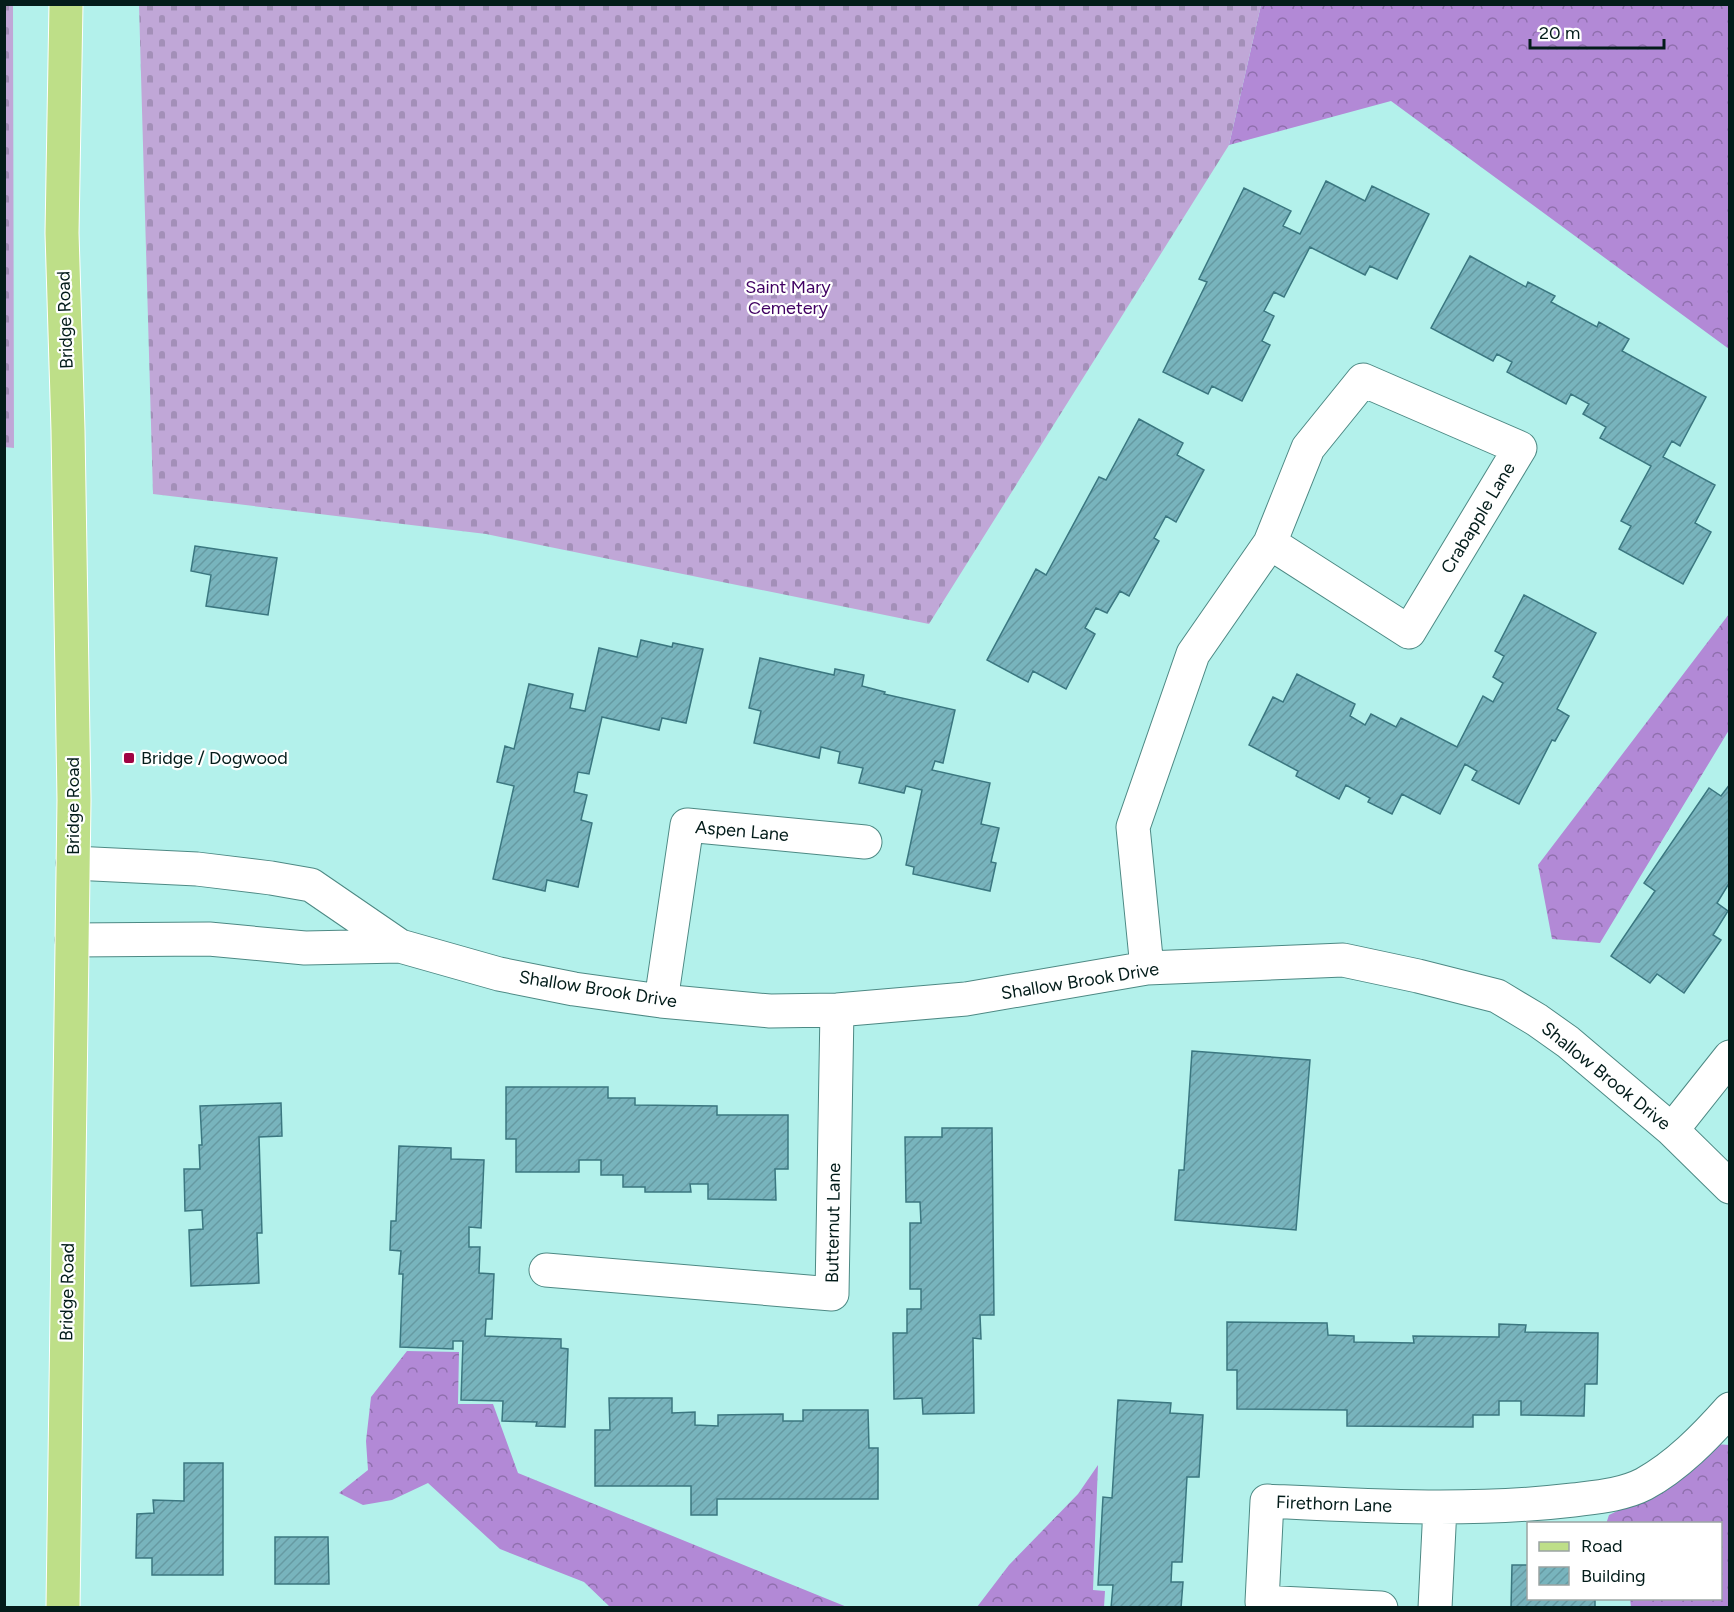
<svg xmlns="http://www.w3.org/2000/svg" width="1734" height="1612" font-family="Figtree,sans-serif">
	<style>
		.forest { fill: url(#forest-crowns) }
		.cemetery { fill: url(#cemetery-stones) }
		.building { fill: url(#building-hatch); stroke: #3b7780; stroke-width: 1.5 }
		.lines { fill: none; stroke-linecap: round; stroke-linejoin: round }
		.minor-casing { stroke: #4d8984; stroke-width: 35 }
		.major-casing { stroke: #fff; stroke-width: 35 }
		.minor { stroke: #fff; stroke-width: 33 }
		.major { stroke: #bedf88; stroke-width: 33 }
		.poi-dot { fill: #a00443; stroke: #fff; stroke-width: 2 }
		.labels { text-anchor: middle; stroke-width: 4.5; stroke-linejoin: round; paint-order: stroke }
		.park-label { font-size: 18px; fill: #400062; stroke: #fff }
		.street-label { font-size: 18px; fill: #031c1a; stroke: #fff }
		.poi-label { font-size: 18px; fill: #031c1a; stroke: #fff; text-anchor: start }
	</style>
	<defs>
		<pattern id="forest-crowns" width="20" height="18" patternUnits="userSpaceOnUse" patternTransform="scale(1.5)"><rect width="20" height="18" fill="#b289d6"/><path d="M2 6a3 3 0 1 1 6 0M12 15a3 3 0 1 1 6 0" fill="none" stroke="#8f6fad"/></pattern>
		<pattern id="cemetery-stones" width="16" height="16" patternUnits="userSpaceOnUse" patternTransform="scale(1.5)"><rect width="16" height="16" fill="#c0a7d7"/><path d="M2 7V4a2 2 0 0 1 4 0v3zM10 15v-3a2 2 0 0 1 4 0v3z" fill="#a38fb8"/></pattern>
		<pattern id="building-hatch" width="6" height="6" patternUnits="userSpaceOnUse" patternTransform="scale(1.5)"><rect width="6" height="6" fill="#78b4bd"/><path d="M-1 1l2-2M0 6l6-6M5 7l2-2" fill="none" stroke="#669aa2"/></pattern>
	</defs>
	<rect width="100%" height="100%" fill="#b3f1eb"/>
	<path class="forest" d="M 1261,5 L 1729,5 L 1729,349 L 1391,101 L 1229,145 Z
		M 1729,614 L 1729,730 L 1600,943 L 1552,939 L 1538,865 Z
		M 407,1351 L 459,1352 L 458,1404 L 493,1404 L 518,1473 L 847,1607 L 610,1607 L 584,1582 L 500,1549 L 428,1483 L 392,1500 L 363,1505 L 339,1493 L 368,1470 L 366,1441 L 371,1397 Z
		M 1716,1444 L 1729,1445 L 1729,1607 L 1631,1607 L 1630,1599 L 1720,1598 L 1720,1524 L 1606,1524 L 1609,1515 L 1668,1486 Z
		M 1098,1465 L 1093,1590 L 1105,1591 L 1104,1607 L 977,1607 L 1009,1565 L 1078,1494 Z"/>
	<path class="cemetery" d="M 13,5 L 14,448 L 4,447 L 4,5 Z
		M 139,5 L 139,4 L 1261,5 L 1229,145 L 929,624 L 486,534 L 153,494 Z"/>
	<path class="building" d="M 1326,181 L 1365,201 L 1372,186 L 1429,214 L 1397,279 L 1370,266 L 1365,275 L 1310,247 L 1284,297 L 1274,292 L 1264,311 L 1274,316 L 1262,341 L 1270,345 L 1242,401 L 1212,386 L 1208,394 L 1163,372 L 1207,282 L 1199,279 L 1244,188 L 1291,211 L 1283,226 L 1300,234 Z
		M 1470,256 L 1526,287 L 1528,282 L 1555,296 L 1551,302 L 1597,327 L 1599,322 L 1629,339 L 1622,351 L 1706,397 L 1680,446 L 1672,441 L 1663,457 L 1715,485 L 1695,523 L 1711,532 L 1683,584 L 1619,549 L 1631,526 L 1621,521 L 1651,466 L 1600,438 L 1606,427 L 1583,414 L 1589,404 L 1571,394 L 1566,404 L 1507,372 L 1512,362 L 1497,354 L 1493,361 L 1431,328 Z
		M 1139,419 L 1183,443 L 1177,455 L 1204,470 L 1176,522 L 1166,516 L 1154,538 L 1159,541 L 1129,596 L 1120,591 L 1107,613 L 1096,608 L 1085,628 L 1095,634 L 1066,689 L 1033,671 L 1028,682 L 987,660 L 1036,569 L 1046,575 L 1099,477 L 1106,480 Z
		M 195,546 L 277,558 L 268,615 L 206,606 L 211,575 L 191,571 Z
		M 1524,595 L 1596,633 L 1557,709 L 1569,716 L 1555,741 L 1552,740 L 1519,804 L 1472,780 L 1477,771 L 1465,764 L 1440,814 L 1402,794 L 1392,814 L 1368,802 L 1370,798 L 1346,785 L 1339,799 L 1296,776 L 1298,771 L 1249,745 L 1273,697 L 1283,702 L 1297,674 L 1355,704 L 1350,716 L 1365,725 L 1371,714 L 1396,727 L 1401,718 L 1457,747 L 1483,696 L 1493,702 L 1503,683 L 1493,677 L 1504,656 L 1495,651 Z
		M 641,640 L 672,647 L 673,643 L 703,649 L 686,723 L 662,718 L 659,730 L 602,717 L 589,774 L 578,772 L 574,792 L 587,795 L 581,820 L 592,823 L 578,887 L 547,880 L 545,891 L 493,879 L 514,786 L 497,782 L 505,746 L 514,749 L 529,684 L 573,694 L 570,708 L 585,711 L 599,648 L 637,657 Z
		M 760,658 L 834,675 L 835,669 L 864,675 L 862,686 L 885,692 L 884,694 L 955,710 L 943,763 L 935,761 L 932,770 L 990,783 L 981,824 L 999,828 L 991,862 L 996,863 L 990,891 L 913,874 L 914,867 L 906,865 L 922,790 L 906,786 L 904,793 L 859,783 L 863,768 L 838,763 L 840,752 L 821,747 L 819,758 L 754,743 L 761,711 L 749,708 Z
		M 1730,784 L 1730,886 L 1728,885 L 1717,903 L 1728,911 L 1713,935 L 1721,940 L 1684,993 L 1657,974 L 1650,983 L 1611,956 L 1655,891 L 1644,883 L 1709,788 L 1721,796 Z
		M 1192,1051 L 1310,1060 L 1296,1230 L 1175,1220 L 1179,1170 L 1184,1170 Z
		M 506,1087 L 608,1087 L 608,1098 L 635,1098 L 635,1105 L 717,1106 L 717,1115 L 788,1115 L 788,1169 L 775,1169 L 776,1200 L 708,1199 L 708,1184 L 690,1184 L 691,1192 L 645,1192 L 645,1187 L 623,1187 L 623,1175 L 601,1175 L 601,1160 L 579,1160 L 579,1172 L 516,1172 L 516,1139 L 506,1139 Z
		M 281,1103 L 282,1136 L 259,1137 L 262,1233 L 257,1233 L 259,1283 L 191,1286 L 189,1230 L 203,1229 L 202,1210 L 185,1211 L 184,1169 L 200,1169 L 199,1145 L 202,1145 L 200,1106 Z
		M 942,1128 L 992,1128 L 994,1315 L 980,1315 L 981,1339 L 973,1338 L 974,1413 L 923,1414 L 922,1398 L 894,1399 L 893,1333 L 907,1333 L 907,1309 L 921,1309 L 921,1289 L 910,1289 L 910,1223 L 921,1223 L 920,1202 L 906,1202 L 905,1137 L 942,1137 Z
		M 399,1146 L 451,1148 L 451,1159 L 484,1160 L 481,1228 L 469,1227 L 469,1247 L 480,1247 L 479,1273 L 494,1274 L 492,1319 L 486,1319 L 485,1336 L 561,1339 L 561,1348 L 568,1349 L 565,1427 L 536,1426 L 537,1422 L 502,1421 L 503,1401 L 461,1400 L 463,1341 L 453,1341 L 453,1349 L 400,1347 L 403,1274 L 399,1274 L 401,1251 L 390,1250 L 391,1221 L 396,1221 Z
		M 1227,1322 L 1327,1323 L 1328,1335 L 1354,1336 L 1354,1342 L 1414,1343 L 1413,1336 L 1499,1337 L 1499,1324 L 1526,1325 L 1525,1332 L 1598,1333 L 1597,1384 L 1585,1384 L 1584,1416 L 1521,1415 L 1521,1401 L 1499,1401 L 1499,1415 L 1473,1415 L 1473,1427 L 1347,1426 L 1347,1410 L 1237,1409 L 1237,1370 L 1227,1370 Z
		M 609,1398 L 672,1398 L 672,1413 L 695,1412 L 695,1425 L 718,1426 L 718,1415 L 783,1414 L 783,1421 L 803,1421 L 803,1410 L 868,1410 L 869,1448 L 878,1448 L 878,1499 L 717,1499 L 717,1515 L 691,1515 L 691,1486 L 595,1486 L 595,1430 L 610,1430 Z
		M 1118,1400 L 1171,1403 L 1170,1413 L 1203,1415 L 1199,1477 L 1187,1477 L 1182,1562 L 1172,1562 L 1171,1582 L 1183,1582 L 1181,1608 L 1111,1608 L 1113,1585 L 1098,1585 L 1103,1497 L 1112,1498 Z
		M 184,1463 L 223,1463 L 223,1575 L 152,1575 L 152,1558 L 136,1558 L 137,1514 L 154,1513 L 153,1500 L 184,1501 Z
		M 275,1537 L 328,1537 L 329,1584 L 275,1584 Z
		M 1512,1565 L 1528,1565 L 1528,1598 L 1595,1598 L 1595,1608 L 1511,1608 Z"/>
	<g class="lines">
		<defs>
			<path id="minor" d="M 73,863 L 197,869 L 271,878 L 311,885 L 400,946
				M 72,940 L 209,939 L 305,948 L 400,946 L 499,974 L 574,989 L 661,1001 L 770,1011 L 837,1010 L 966,999 L 1147,968 L 1343,960 L 1418,976 L 1497,996 L 1537,1020 L 1568,1042 L 1672,1130 L 1730,1187
				M 1147,968 L 1133,827 L 1193,654 L 1270,543 L 1308,448 L 1363,380 L 1520,448 L 1409,632 L 1270,543
				M 661,1001 L 687,825 L 865,842
				M 1672,1130 L 1730,1057
				M 546,1270 L 832,1294 L 837,1010
				M 1381,1608 L 1262,1602 L 1267,1501 C 1369,1506 1471,1512 1573,1500 C 1596,1497 1623,1495 1644,1484 C 1677,1466 1705,1437 1730,1409
				M 1435,1608 L 1440,1507"/>
			<path id="major" d="M 63,1608 L 74,800 L 68,430 L 62,233 L 66,4"/>
		</defs>
		<use href="#minor" class="minor-casing"/>
		<use href="#major" class="major-casing"/>
		<use href="#minor" class="minor"/>
		<use href="#major" class="major"/>
	</g>
	<rect class="poi-dot" x="123" y="752" width="12" height="12" rx="3"/>
	<g class="labels">
		<g class="park-label">
			<text x="788" y="293">Saint Mary<tspan x="788" dy="21">Cemetery</tspan></text>
		</g>
		<g class="street-label">
			<text transform="translate(65 320) rotate(-92)" y="6">Bridge Road</text>
			<text transform="translate(1478 518) rotate(-59)" y="6">Crabapple Lane</text>
			<text transform="translate(73 806) rotate(-90)" y="6">Bridge Road</text>
			<text transform="translate(742 831) rotate(5)" y="6">Aspen Lane</text>
			<text transform="translate(1080 981) rotate(-9)" y="6">Shallow Brook Drive</text>
			<text transform="translate(598 989) rotate(9)" y="6">Shallow Brook Drive</text>
			<text transform="translate(1606 1076) rotate(39)" y="6">Shallow Brook Drive</text>
			<text transform="translate(833 1223) rotate(-89)" y="6">Butternut Lane</text>
			<text transform="translate(67 1292) rotate(-89)" y="6">Bridge Road</text>
			<text transform="translate(1334 1504) rotate(2)" y="6">Firethorn Lane</text>
		</g>
		<g class="poi-label">
			<text x="141" y="764">Bridge / Dogwood</text>
		</g>
	</g>
	<rect width="1734" height="1612" fill="none" stroke="#031c1a" stroke-width="12"/>
	<rect x="1527" y="1522" width="195" height="78" fill="#ffffff" stroke="#9aa4a3" stroke-width="1.5"/>
	<rect x="1539" y="1542" width="30" height="9" fill="#bedf88" stroke="#9aa4a3" stroke-width="1.5"/>
	<text x="1581" y="1552" font-size="18" fill="#031c1a">Road</text>
	<rect x="1539" y="1567" width="30" height="18" fill="url(#building-hatch)" stroke="#9aa4a3" stroke-width="1.5"/>
	<text x="1581" y="1582" font-size="18" fill="#031c1a">Building</text>
	<path d="M1530 39v9h134v-9" fill="none" stroke="#031c1a" stroke-width="3"/>
	<text x="1539" y="39" font-size="18" fill="#031c1a" stroke="#ffffff" stroke-width="4.5" paint-order="stroke">20 m</text>
</svg>
